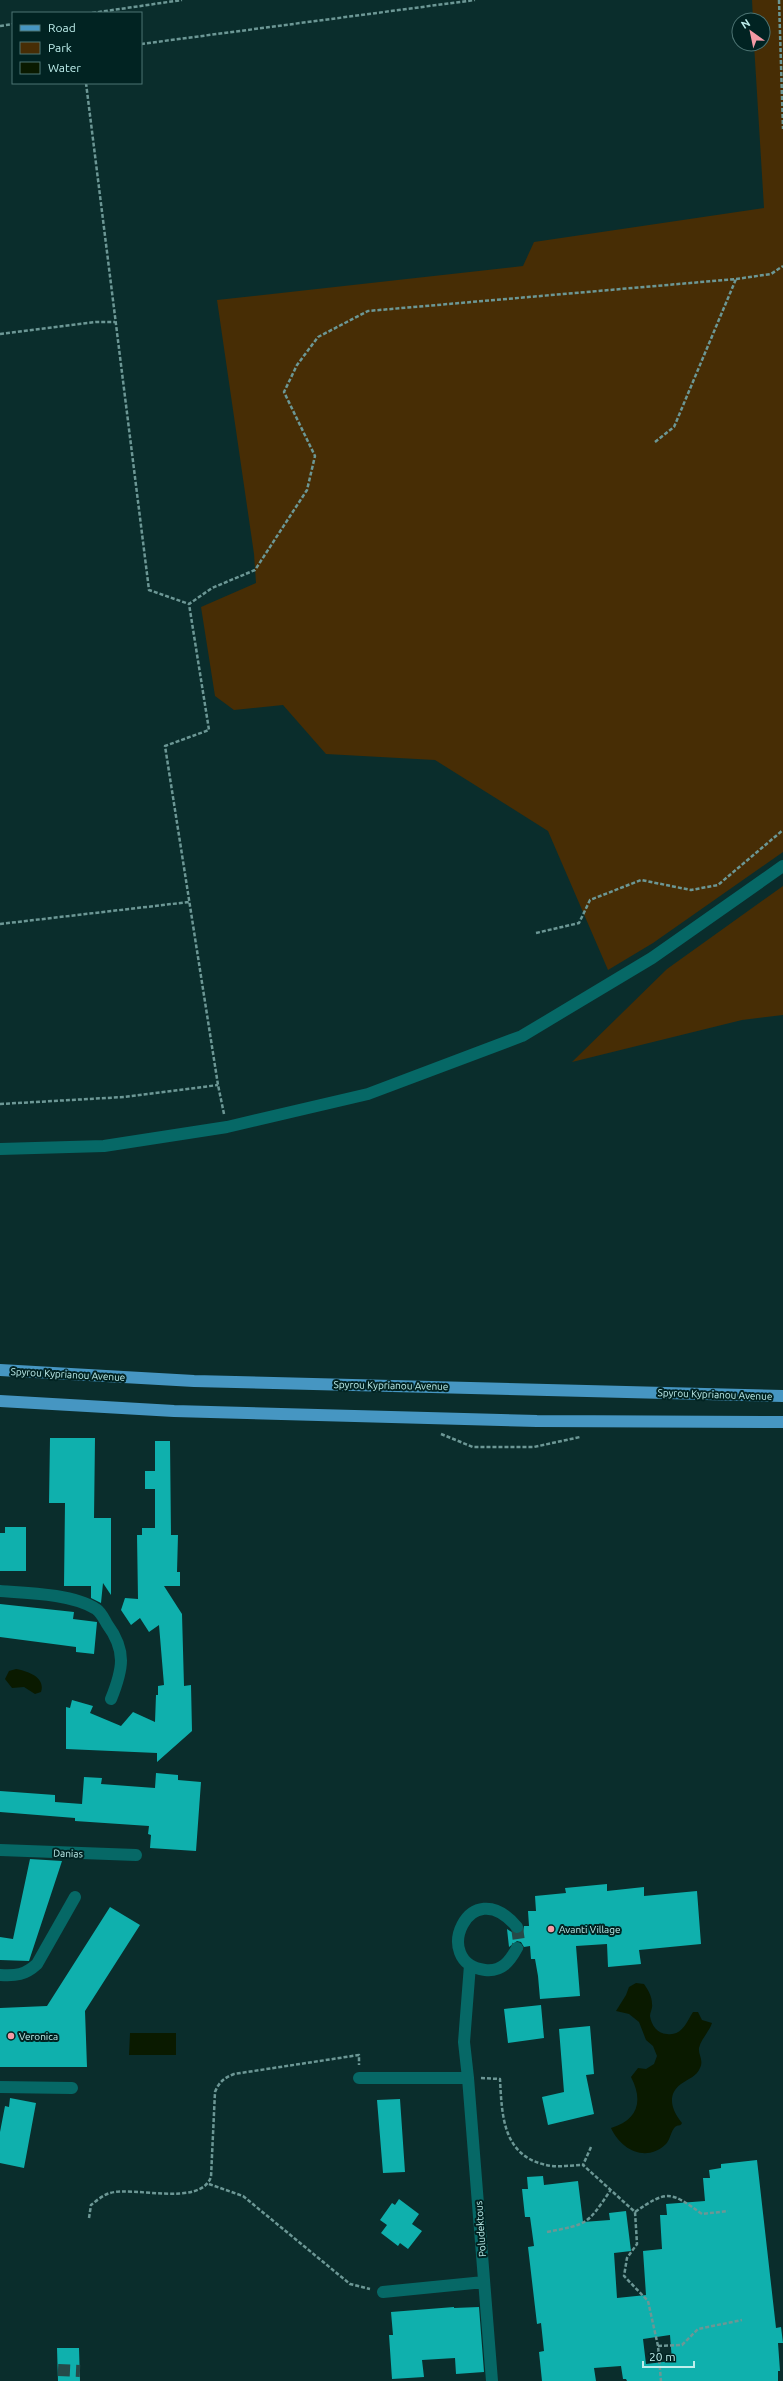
<svg xmlns="http://www.w3.org/2000/svg" width="783" height="2381" font-family="Ubuntu,sans-serif">
	<style>
		.green { fill: #472d05 }
		.water { fill: #0a1a00 }
		.building { fill: #0fb0ad; fill-rule: evenodd }
		.lines { fill: none; stroke-linecap: round; stroke-linejoin: round }
		.minor-tunnel { stroke: #254a49; stroke-width: 12; stroke-dasharray: 12 6; stroke-linecap: butt }
		.path { stroke: #6c9795; stroke-width: 2.5; stroke-dasharray: 4 2; stroke-linecap: butt }
		.minor { stroke: #066866; stroke-width: 12 }
		.major { stroke: #4696c2; stroke-width: 12 }
		.poi-dot { fill: #f49aa5; stroke: #012322; stroke-width: 1.5 }
		.labels { text-anchor: middle; stroke-width: 4; stroke-linejoin: round; paint-order: stroke }
		.street-label { font-size: 10px; fill: #beeeec; stroke: #012322 }
		.poi-label { font-size: 10px; fill: #beeeec; stroke: #012322; text-anchor: start }
	</style>
	<rect width="100%" height="100%" fill="#0a2d2c"/>
	<path class="green" d="M 752,0 L 783,0 L 783,852 L 653,943 L 608,970 L 548,831 L 435,760 L 326,754 L 283,705 L 234,710 L 215,696 L 201,607 L 256,583 L 254,554 L 217,300 L 523,266 L 534,242 L 764,208 L 754,44 L 763,44 L 763,20 L 753,20 Z
		M 783,886 L 783,1015 L 742,1020 L 572,1062 L 667,969 Z"/>
	<path class="water" d="M 16,1669 C 27,1671 46,1677 41,1692 L 35,1694 L 24,1687 L 12,1688 L 5,1679 L 9,1671 Z
		M 636,1983 L 644,1984 C 648,1990 652,1996 652,2004 C 653,2008 650,2012 650,2016 C 651,2025 658,2034 667,2034 C 682,2036 686,2023 693,2012 L 698,2012 L 702,2020 L 712,2023 C 709,2032 701,2039 699,2048 C 698,2055 704,2060 700,2068 C 697,2076 688,2079 681,2084 C 666,2095 672,2111 682,2123 C 680,2127 678,2124 675,2127 C 671,2131 670,2140 666,2144 C 646,2163 621,2150 611,2128 C 637,2120 644,2102 631,2077 L 638,2068 L 646,2069 L 654,2064 L 657,2056 L 653,2046 L 646,2040 L 639,2022 L 629,2014 L 616,2011 L 626,1995 L 629,1987 Z
		M 130,2033 L 176,2033 L 176,2055 L 129,2055 Z"/>
	<path class="building" d="M 50,1438 L 95,1438 L 94,1518 L 111,1518 L 111,1595 L 103,1583 L 101,1603 L 91,1598 L 91,1586 L 64,1586 L 65,1503 L 49,1503 Z
		M 155,1441 L 170,1441 L 171,1535 L 178,1535 L 177,1572 L 180,1572 L 180,1586 L 164,1586 L 182,1614 L 184,1686 L 191,1685 L 192,1731 L 157,1762 L 157,1753 L 66,1749 L 66,1707 L 70,1708 L 72,1700 L 93,1706 L 90,1713 L 121,1726 L 133,1712 L 155,1722 L 156,1695 L 158,1695 L 158,1686 L 164,1685 L 159,1625 L 149,1632 L 140,1618 L 131,1625 L 121,1610 L 125,1598 L 138,1599 L 137,1535 L 142,1535 L 142,1528 L 155,1528 L 155,1489 L 145,1489 L 145,1471 L 155,1471 Z
		M 5,1527 L 26,1527 L 26,1571 L 0,1571 L 0,1533 L 5,1533 Z
		M 0,1604 L 74,1612 L 73,1619 L 97,1622 L 94,1654 L 76,1652 L 76,1647 L 0,1637 Z
		M 156,1773 L 178,1775 L 178,1780 L 201,1782 L 196,1851 L 150,1848 L 151,1835 L 148,1834 L 149,1826 L 75,1821 L 75,1818 L 0,1812 L 0,1791 L 55,1795 L 55,1802 L 82,1804 L 84,1777 L 102,1778 L 101,1784 L 155,1788 Z
		M 30,1859 L 62,1861 L 29,1961 L 0,1960 L 0,1937 L 13,1939 Z
		M 607,1884 L 607,1891 L 644,1887 L 644,1896 L 697,1891 L 701,1944 L 639,1950 L 641,1964 L 608,1967 L 607,1944 L 576,1946 L 580,1996 L 540,1999 L 538,1976 L 535,1959 L 531,1959 L 530,1946 L 524,1947 L 521,1942 L 517,1941 L 509,1947 L 507,1929 L 515,1934 L 519,1934 L 523,1932 L 524,1926 L 529,1926 L 528,1911 L 536,1911 L 535,1896 L 566,1893 L 565,1888 Z
		M 110,1907 L 140,1925 L 85,2011 L 87,2067 L 0,2067 L 0,2008 L 47,2006 Z
		M 541,2005 L 544,2038 L 508,2043 L 504,2009 Z
		M 590,2026 L 594,2074 L 586,2075 L 594,2114 L 548,2125 L 542,2097 L 564,2092 L 559,2029 Z
		M 10,2098 L 36,2103 L 24,2168 L 0,2163 L 0,2132 L 5,2106 L 9,2107 Z
		M 400,2099 L 405,2172 L 383,2173 L 377,2100 Z
		M 757,2160 L 776,2328 L 781,2327 L 783,2343 L 778,2343 L 780,2371 L 778,2371 L 778,2381 L 627,2381 L 626,2379 L 623,2379 L 621,2366 L 594,2368 L 596,2381 L 542,2381 L 539,2352 L 544,2351 L 541,2323 L 537,2324 L 528,2247 L 534,2246 L 530,2217 L 525,2217 L 522,2189 L 528,2189 L 527,2177 L 543,2176 L 544,2185 L 578,2181 L 583,2222 L 610,2220 L 609,2213 L 626,2211 L 631,2251 L 614,2253 L 617,2298 L 646,2295 L 643,2251 L 662,2249 L 660,2215 L 667,2215 L 666,2204 L 705,2201 L 703,2178 L 710,2178 L 709,2170 L 721,2168 L 721,2164 ZM 670,2335 L 672,2361 L 646,2364 L 643,2339 Z
		M 399,2199 L 419,2214 L 412,2224 L 422,2231 L 408,2249 L 400,2243 L 398,2246 L 381,2233 L 387,2225 L 380,2220 L 392,2203 L 395,2205 Z
		M 454,2307 L 454,2308 L 479,2307 L 484,2372 L 456,2374 L 455,2358 L 422,2360 L 424,2377 L 392,2379 L 389,2335 L 393,2335 L 391,2312 Z
		M 57,2348 L 79,2348 L 80,2381 L 58,2381 Z"/>
	<g class="lines">
		<path class="minor-tunnel" d="M 517,1927 L 519,1942 L 517,1948
			M 58,2370 L 80,2371"/>
		<path class="path" d="M 779,0 L 783,129
			M 92,13 L 182,0
			M 0,26 L 13,24
			M 141,44 L 475,0
			M 86,83 L 149,590 L 189,604
			M 0,334 L 96,322 L 115,322
			M 655,442 L 674,427 L 736,279
			M 0,924 L 189,902
			M 536,933 L 579,923 L 590,900 L 641,880 L 691,890 L 718,885 L 783,830
			M 0,1104 L 124,1097 L 218,1085
			M 224,1114 L 218,1085 L 165,746 L 209,730 L 189,604 L 212,588 L 255,570 L 307,490 L 315,456 L 284,392 L 297,365 L 318,337 L 368,311 L 736,279 L 771,274 L 783,266
			M 441,1434 L 473,1447 L 534,1447 L 580,1437
			M 481,2078 L 500,2079 C 502,2118 503,2159 552,2166 C 562,2167 573,2165 583,2165
			M 591,2147 L 583,2165 L 635,2212 L 637,2244 L 627,2258 L 624,2276 L 648,2301 L 658,2346 L 661,2381
			M 209,2184 L 243,2196 L 350,2284 L 370,2289
			M 635,2212 C 667,2190 670,2191 702,2214 L 728,2211
			M 89,2218 L 91,2205 C 96,2201 103,2195 110,2193 C 134,2186 200,2207 211,2177 L 215,2092 C 219,2082 224,2078 234,2074 L 359,2055 L 359,2065
			M 547,2232 C 588,2224 587,2225 610,2191
			M 658,2346 L 682,2345 L 698,2329 L 742,2320"/>
		<path class="minor" d="M 0,1149 L 104,1146 L 227,1127 L 368,1094 L 522,1036 L 652,958 L 783,866
			M 0,1591 C 28,1593 73,1594 96,1609 C 101,1612 104,1619 107,1624 C 127,1651 123,1669 111,1699
			M 0,1850 L 136,1855
			M 517,1927 C 469,1870 430,1964 485,1970 C 502,1972 510,1961 517,1948
			M 470,1965 L 464,2042 L 468,2078 L 492,2381
			M 0,1975 C 16,1976 25,1975 37,1964 L 75,1897
			M 359,2078 L 468,2078
			M 0,2087 L 72,2088
			M 383,2292 L 484,2282"/>
		<path class="major" d="M 0,1370 L 194,1381 L 783,1396
			M 0,1401 L 174,1411 L 537,1421 L 783,1422"/>
	</g>
	<g class="poi-dot">
		<circle cx="551" cy="1929" r="4"/>
		<circle cx="11" cy="2036" r="4"/>
	</g>
	<g class="labels">
		<g class="street-label">
			<text transform="translate(68 1374) rotate(3)" y="4">Spyrou Kyprianou Avenue</text>
			<text transform="translate(391 1385) rotate(1)" y="4">Spyrou Kyprianou Avenue</text>
			<text transform="translate(715 1394) rotate(2)" y="4">Spyrou Kyprianou Avenue</text>
			<text transform="translate(68 1853) rotate(2)" y="4">Danias</text>
			<text transform="translate(480 2229) rotate(-94)" y="4">Poludektous</text>
		</g>
		<g class="poi-label">
			<text x="559" y="1933">Avanti Village</text>
			<text x="19" y="2040">Veronica</text>
		</g>
	</g>
	<rect x="12" y="12" width="130" height="72" fill="#012322" stroke="#4d7473"/>
	<rect x="20" y="25" width="20" height="6" fill="#4696c2" stroke="#4d7473"/>
	<text x="48" y="32" font-size="12" fill="#beeeec">Road</text>
	<rect x="20" y="42" width="20" height="12" fill="#472d05" stroke="#4d7473"/>
	<text x="48" y="52" font-size="12" fill="#beeeec">Park</text>
	<rect x="20" y="62" width="20" height="12" fill="#0a1a00" stroke="#4d7473"/>
	<text x="48" y="72" font-size="12" fill="#beeeec">Water</text>
	<g transform="translate(751 32) rotate(327)"><circle r="19" fill="#012322" stroke="#4d7473"/>
	<path d="M0-3L7 15L0 10L-7 15Z" fill="#f49aa5"/>
	<text y="-6" font-size="11" font-weight="bold" text-anchor="middle" fill="#beeeec">N</text>
	</g>
	<path d="M643 2361v6h51v-6" fill="none" stroke="#beeeec" stroke-width="2"/>
	<text x="649" y="2361" font-size="12" fill="#beeeec" stroke="#012322" stroke-width="3" paint-order="stroke">20 m</text>
</svg>
